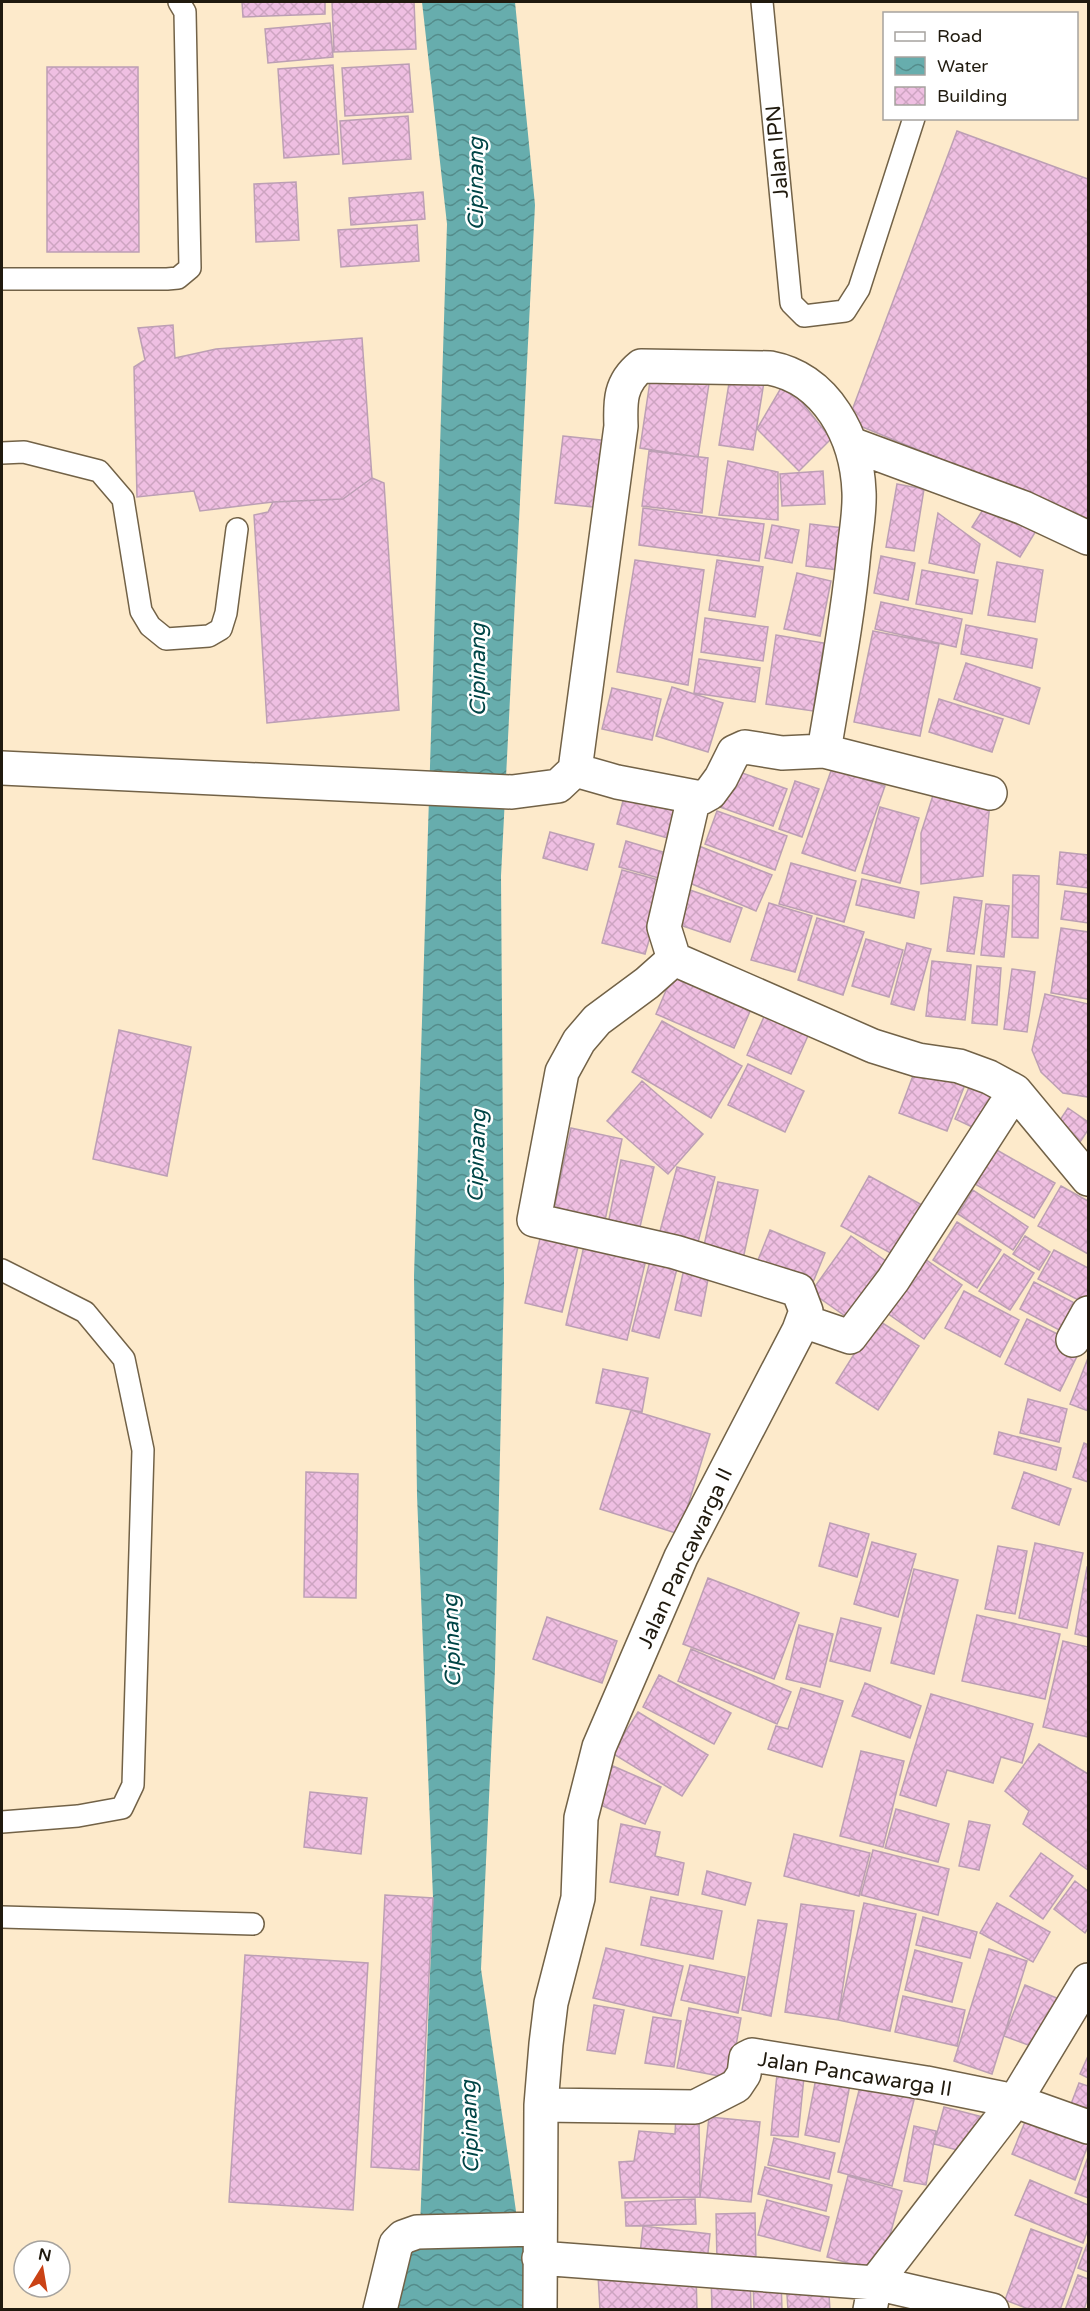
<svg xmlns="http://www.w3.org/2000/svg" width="1090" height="2311" font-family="'Varela Round',sans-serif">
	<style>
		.water { fill: url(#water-waves) }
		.building { fill: url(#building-cross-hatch); stroke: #bc9fb4; stroke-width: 1.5 }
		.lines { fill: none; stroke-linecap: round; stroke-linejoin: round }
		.service-casing { stroke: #726247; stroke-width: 24 }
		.minor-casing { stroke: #726247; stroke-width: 36 }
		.service { stroke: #fff; stroke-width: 21 }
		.minor { stroke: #fff; stroke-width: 33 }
		.labels { text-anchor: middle; stroke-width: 5; stroke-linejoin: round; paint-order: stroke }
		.street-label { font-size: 21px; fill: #201a0e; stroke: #fff }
		.water-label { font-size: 22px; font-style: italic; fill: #004546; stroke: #fff }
	</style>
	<defs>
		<pattern id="water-waves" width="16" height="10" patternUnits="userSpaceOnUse" patternTransform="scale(1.5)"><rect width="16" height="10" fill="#67adad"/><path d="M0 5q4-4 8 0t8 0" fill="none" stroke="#548c8b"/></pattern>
		<pattern id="building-cross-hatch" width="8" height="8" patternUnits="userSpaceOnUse" patternTransform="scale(1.5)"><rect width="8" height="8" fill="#efbfe2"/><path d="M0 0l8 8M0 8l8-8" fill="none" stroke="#cda4c1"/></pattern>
	</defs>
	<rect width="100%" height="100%" fill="#fdeacb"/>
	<path class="water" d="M 422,2 L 515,2 L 535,205 L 501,876 L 504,1283 L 495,1669 L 481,1969 L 518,2225 L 420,2227 L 433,1898 L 417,1495 L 414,1276 L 447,224 Z
		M 530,2233 L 529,2309 L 388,2310 L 405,2242 Z"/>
	<path class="building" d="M 242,2 L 325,2 L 325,14 L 243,17 Z
		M 332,2 L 414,2 L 416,49 L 334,52 Z
		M 330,23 L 333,57 L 268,63 L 265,29 Z
		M 409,64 L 413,112 L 345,116 L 342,68 Z
		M 333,65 L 339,154 L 284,158 L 278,69 Z
		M 47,67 L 138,67 L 139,252 L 47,252 Z
		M 408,116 L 411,159 L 343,164 L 340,121 Z
		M 957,131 L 1088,179 L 1088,520 L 848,421 Z
		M 296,182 L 299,240 L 256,242 L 254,184 Z
		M 423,192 L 425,219 L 351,225 L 349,198 Z
		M 417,225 L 419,261 L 341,267 L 338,230 Z
		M 173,325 L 175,358 L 216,349 L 362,338 L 372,478 L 343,499 L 273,502 L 200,511 L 194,491 L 137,497 L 134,367 L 145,360 L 138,328 Z
		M 652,368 L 710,377 L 698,457 L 640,448 Z
		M 730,377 L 764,382 L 753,450 L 719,445 Z
		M 785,381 L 831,439 L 799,471 L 757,429 Z
		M 563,436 L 610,441 L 602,508 L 555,503 Z
		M 649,451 L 708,458 L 702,513 L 642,506 Z
		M 728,461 L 778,472 L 778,520 L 719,515 Z
		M 823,471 L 825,504 L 782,506 L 780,474 Z
		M 372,478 L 384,483 L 399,710 L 267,723 L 254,515 L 268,512 L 273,502 L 343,499 Z
		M 897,484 L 924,489 L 914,551 L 886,547 Z
		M 991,497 L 1039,526 L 1020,557 L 972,527 Z
		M 643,508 L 764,524 L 759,561 L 639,545 Z
		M 938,513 L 980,544 L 974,573 L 929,563 Z
		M 810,524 L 852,529 L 846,571 L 806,566 Z
		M 772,525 L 799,530 L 792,563 L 765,558 Z
		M 881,556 L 915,563 L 908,600 L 874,593 Z
		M 635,560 L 704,570 L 688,685 L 617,672 Z
		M 717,560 L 763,567 L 755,617 L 709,610 Z
		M 997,562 L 1043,570 L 1035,622 L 988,615 Z
		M 922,570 L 978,580 L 972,614 L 916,604 Z
		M 797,573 L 831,581 L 820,636 L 784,629 Z
		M 881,602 L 962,619 L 956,647 L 875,629 Z
		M 705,618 L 768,627 L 763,661 L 701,652 Z
		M 966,625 L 1037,639 L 1032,668 L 961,654 Z
		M 873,631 L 939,644 L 920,736 L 854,722 Z
		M 776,635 L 824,643 L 813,711 L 766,704 Z
		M 699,659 L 760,668 L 755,702 L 694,693 Z
		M 966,663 L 1040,688 L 1029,724 L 954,699 Z
		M 672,687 L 723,703 L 708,752 L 656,736 Z
		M 612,688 L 661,699 L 652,740 L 602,729 Z
		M 939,699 L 1003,719 L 992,752 L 929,732 Z
		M 832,768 L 885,786 L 855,871 L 802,853 Z
		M 734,770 L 787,789 L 773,826 L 720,807 Z
		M 795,781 L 819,789 L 802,837 L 779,829 Z
		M 935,789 L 990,802 L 983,876 L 921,884 L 921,833 Z
		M 624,797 L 675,811 L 668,838 L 617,824 Z
		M 880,807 L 919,818 L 900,883 L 862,873 Z
		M 717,811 L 787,836 L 775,870 L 705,844 Z
		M 550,832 L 594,844 L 587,870 L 543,858 Z
		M 626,841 L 673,855 L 666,880 L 619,867 Z
		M 699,846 L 772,875 L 756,911 L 685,881 Z
		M 1060,852 L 1088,855 L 1088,888 L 1057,884 Z
		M 791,863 L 856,881 L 844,922 L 779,904 Z
		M 622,870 L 666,882 L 645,954 L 602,943 Z
		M 1013,875 L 1039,876 L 1038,938 L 1012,937 Z
		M 862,879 L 919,892 L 914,918 L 856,905 Z
		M 690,890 L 742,908 L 730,942 L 677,924 Z
		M 1065,891 L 1088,894 L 1088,923 L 1061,919 Z
		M 954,897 L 982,901 L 974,954 L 947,951 Z
		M 769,903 L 812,916 L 795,972 L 751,960 Z
		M 986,904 L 1009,906 L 1004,957 L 981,955 Z
		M 817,918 L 864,932 L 843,995 L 798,980 Z
		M 1061,928 L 1088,932 L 1088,999 L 1051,993 Z
		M 866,939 L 903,950 L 889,997 L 852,986 Z
		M 907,943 L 931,949 L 914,1010 L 891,1004 Z
		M 932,961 L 971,965 L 965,1020 L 926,1016 Z
		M 977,966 L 1001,968 L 997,1025 L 972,1023 Z
		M 676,967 L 755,1000 L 734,1048 L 656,1014 Z
		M 1012,969 L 1035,972 L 1027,1032 L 1004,1029 Z
		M 1045,994 L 1088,1004 L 1088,1097 L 1063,1093 L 1041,1072 L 1032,1050 Z
		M 767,1010 L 811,1029 L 791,1074 L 747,1055 Z
		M 662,1021 L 742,1066 L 711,1118 L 632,1072 Z
		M 119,1030 L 191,1047 L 167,1176 L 93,1159 Z
		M 748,1064 L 804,1091 L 785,1132 L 728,1105 Z
		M 917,1065 L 966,1082 L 947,1131 L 899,1113 Z
		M 642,1081 L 703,1134 L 668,1174 L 607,1121 Z
		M 971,1083 L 1002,1098 L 985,1133 L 955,1119 Z
		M 1068,1108 L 1088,1122 L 1088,1130 L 1076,1148 L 1052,1132 Z
		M 571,1128 L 622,1139 L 604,1225 L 553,1214 Z
		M 995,1149 L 1055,1183 L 1034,1218 L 975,1184 Z
		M 621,1160 L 654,1167 L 639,1231 L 608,1224 Z
		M 677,1167 L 715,1177 L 697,1246 L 659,1235 Z
		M 869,1176 L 924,1206 L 896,1256 L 841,1226 Z
		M 718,1182 L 758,1190 L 743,1259 L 703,1250 Z
		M 1061,1186 L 1088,1201 L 1088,1254 L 1038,1226 Z
		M 973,1190 L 1028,1227 L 1013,1250 L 958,1214 Z
		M 957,1222 L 1001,1250 L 977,1288 L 933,1260 Z
		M 542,1230 L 580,1239 L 562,1312 L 525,1303 Z
		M 770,1230 L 825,1253 L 811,1287 L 756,1265 Z
		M 851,1236 L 894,1267 L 855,1323 L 811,1292 Z
		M 1025,1236 L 1050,1252 L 1039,1270 L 1013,1254 Z
		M 586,1237 L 648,1251 L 627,1340 L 566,1325 Z
		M 1054,1250 L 1088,1268 L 1088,1305 L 1038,1279 Z
		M 652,1253 L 679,1261 L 659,1338 L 632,1331 Z
		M 1004,1254 L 1034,1273 L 1010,1310 L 979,1291 Z
		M 925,1259 L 962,1285 L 924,1339 L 887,1313 Z
		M 685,1264 L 710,1269 L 701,1316 L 675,1310 Z
		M 1034,1282 L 1088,1310 L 1074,1338 L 1020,1309 Z
		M 964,1291 L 1019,1320 L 1000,1357 L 945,1328 Z
		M 876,1319 L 919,1346 L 878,1410 L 836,1383 Z
		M 1027,1319 L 1082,1346 L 1060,1391 L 1005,1364 Z
		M 1088,1358 L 1088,1411 L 1070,1404 Z
		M 603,1369 L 648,1378 L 642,1412 L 596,1403 Z
		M 1028,1399 L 1067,1409 L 1059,1442 L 1020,1433 Z
		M 631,1410 L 710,1434 L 679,1534 L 600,1509 Z
		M 999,1432 L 1061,1448 L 1056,1470 L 994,1454 Z
		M 1084,1443 L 1088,1445 L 1088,1482 L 1073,1477 Z
		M 306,1472 L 358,1474 L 356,1598 L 304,1597 Z
		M 1024,1472 L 1071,1489 L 1059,1525 L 1012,1508 Z
		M 830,1523 L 869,1534 L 857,1577 L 819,1566 Z
		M 872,1542 L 916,1554 L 898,1617 L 854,1604 Z
		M 1035,1543 L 1083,1553 L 1067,1628 L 1019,1618 Z
		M 998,1546 L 1027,1551 L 1015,1614 L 985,1609 Z
		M 1087,1567 L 1088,1567 L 1088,1637 L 1075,1634 Z
		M 914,1569 L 958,1580 L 934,1674 L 891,1663 Z
		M 708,1578 L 799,1613 L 774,1679 L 683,1644 Z
		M 977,1615 L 1060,1634 L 1045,1699 L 962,1681 Z
		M 547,1617 L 617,1641 L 602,1683 L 533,1659 Z
		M 841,1618 L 881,1628 L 870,1671 L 830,1661 Z
		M 799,1625 L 833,1634 L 820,1687 L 786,1679 Z
		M 1063,1641 L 1088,1647 L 1088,1737 L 1043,1727 Z
		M 691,1649 L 791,1692 L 777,1724 L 678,1681 Z
		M 659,1675 L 731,1713 L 714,1744 L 643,1707 Z
		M 865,1683 L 921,1706 L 910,1738 L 852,1716 Z
		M 801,1688 L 843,1701 L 822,1767 L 768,1749 L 776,1726 L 788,1729 Z
		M 931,1694 L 1033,1724 L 1022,1763 L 1001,1757 L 993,1783 L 947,1770 L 936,1806 L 900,1795 Z
		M 638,1712 L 708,1755 L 682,1796 L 612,1753 Z
		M 1039,1744 L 1088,1774 L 1088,1870 L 1023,1824 L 1029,1811 L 1005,1791 Z
		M 861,1751 L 904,1761 L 883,1847 L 840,1836 Z
		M 613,1766 L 661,1787 L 645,1824 L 596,1803 Z
		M 310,1792 L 367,1798 L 361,1854 L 304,1847 Z
		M 896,1809 L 949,1824 L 938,1862 L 885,1848 Z
		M 969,1821 L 990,1825 L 979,1870 L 959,1866 Z
		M 621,1824 L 660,1832 L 655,1856 L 684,1863 L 678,1895 L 610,1882 Z
		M 794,1834 L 870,1853 L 859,1896 L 784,1876 Z
		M 873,1850 L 949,1869 L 938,1915 L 861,1895 Z
		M 1041,1853 L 1073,1876 L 1043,1919 L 1010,1896 Z
		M 707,1871 L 751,1883 L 745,1905 L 702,1894 Z
		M 1075,1881 L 1088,1891 L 1088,1928 L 1085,1933 L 1054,1909 Z
		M 385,1895 L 433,1898 L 419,2170 L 371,2167 Z
		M 651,1897 L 722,1911 L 713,1959 L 641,1945 Z
		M 864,1903 L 916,1914 L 890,2031 L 838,2020 Z
		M 997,1903 L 1050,1932 L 1033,1962 L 980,1933 Z
		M 801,1904 L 854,1911 L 838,2020 L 785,2012 Z
		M 923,1917 L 977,1932 L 970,1958 L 916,1945 Z
		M 758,1920 L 787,1924 L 771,2016 L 742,2010 Z
		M 606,1948 L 683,1966 L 671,2016 L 593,1998 Z
		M 989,1949 L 1027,1961 L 992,2074 L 954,2061 Z
		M 915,1950 L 962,1963 L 952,2002 L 905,1990 Z
		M 245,1955 L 368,1963 L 353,2210 L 229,2202 Z
		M 690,1965 L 745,1977 L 738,2013 L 681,2000 Z
		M 1025,1985 L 1059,1999 L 1039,2049 L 1004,2036 Z
		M 903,1996 L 965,2010 L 957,2046 L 895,2032 Z
		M 594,2005 L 624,2010 L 615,2054 L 587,2050 Z
		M 689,2008 L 741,2018 L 730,2078 L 677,2068 Z
		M 653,2017 L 681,2021 L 674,2067 L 645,2063 Z
		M 1088,2056 L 1088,2078 L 1080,2074 Z
		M 778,2064 L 805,2067 L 798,2137 L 771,2135 Z
		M 817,2073 L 851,2079 L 839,2142 L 805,2135 Z
		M 861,2083 L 915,2096 L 892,2186 L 838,2172 Z
		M 1079,2083 L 1088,2086 L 1088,2111 L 1071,2104 Z
		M 944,2107 L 983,2117 L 973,2154 L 934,2144 Z
		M 1031,2107 L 1088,2131 L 1088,2145 L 1075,2180 L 1012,2154 Z
		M 676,2114 L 699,2118 L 700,2197 L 622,2198 L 619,2162 L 634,2161 L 639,2131 L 675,2134 Z
		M 709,2117 L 760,2122 L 751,2202 L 700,2197 Z
		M 914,2126 L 936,2131 L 926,2185 L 904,2181 Z
		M 774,2138 L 835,2153 L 829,2179 L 768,2165 Z
		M 1088,2157 L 1088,2198 L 1075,2193 Z
		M 765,2167 L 832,2185 L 826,2211 L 758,2194 Z
		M 848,2176 L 902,2191 L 880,2272 L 827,2257 Z
		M 1030,2180 L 1088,2205 L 1088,2229 L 1083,2243 L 1015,2215 Z
		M 695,2199 L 696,2224 L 626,2226 L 625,2202 Z
		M 767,2200 L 829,2217 L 820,2251 L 758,2235 Z
		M 755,2213 L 756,2261 L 717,2262 L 716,2214 Z
		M 643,2226 L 710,2234 L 707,2262 L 640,2254 Z
		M 1031,2229 L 1082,2248 L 1060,2310 L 1031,2310 L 1005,2300 Z
		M 1088,2242 L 1088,2272 L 1078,2268 Z
		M 696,2273 L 697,2310 L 600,2310 L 598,2275 Z
		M 750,2273 L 751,2310 L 712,2310 L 711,2275 Z
		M 1078,2275 L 1088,2279 L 1088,2297 L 1084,2310 L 1065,2310 Z
		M 781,2278 L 782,2310 L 754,2310 L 753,2279 Z
		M 786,2280 L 828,2280 L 830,2310 L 788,2310 Z"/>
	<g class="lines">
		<defs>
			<path id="service" d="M 762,2 L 791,303 L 804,316 L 845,311 L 859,289 L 914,118
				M 2,279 L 167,279 L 178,278 L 190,268 L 185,12 L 179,2
				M 2,453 L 24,452 L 99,471 L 123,499 L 141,611 L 150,626 L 166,639 L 209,636 L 221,629 L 226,613 L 237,529
				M 2,1270 L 85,1312 L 124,1359 L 143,1450 L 133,1785 L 122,1808 L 78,1816 L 2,1822
				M 2,1917 L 253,1924"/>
			<path id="minor" d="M 851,444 L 1024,508 L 1088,538
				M 2,768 L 512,792 L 558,786 L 575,770 L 621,426 C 620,401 620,383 641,366 L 770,368 C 827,379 857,437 859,492 C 860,511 856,532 854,551 C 848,618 835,684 824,751
				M 575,770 L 617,782 L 701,798 L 710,793 L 721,778 L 734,752 L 745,747 L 782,753 L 824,751 L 990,793
				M 674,959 L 664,927 L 694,797
				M 803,1321 L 850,1337 L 893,1280 L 1015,1091
				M 1073,1340 L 1088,1313
				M 541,2105 L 695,2107 L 736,2086 L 744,2074 L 746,2058 L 752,2055 L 926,2083 L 1015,2101 L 1088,1980
				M 539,2258 L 875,2283 L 992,2310
				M 380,2310 L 396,2244 L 403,2237 L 417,2232 L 539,2229
				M 540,2310 L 541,2105 L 546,2044 L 551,2003 L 578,1898 L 581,1818 L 599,1747 L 681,1557 L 799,1330 L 806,1311 L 798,1290 L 675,1252 L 534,1220 L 562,1072 L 579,1041 L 597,1020 L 647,983 L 674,959 L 873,1046 L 918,1060 L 959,1066 L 989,1077 L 1015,1091 L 1088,1179
				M 870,2310 L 875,2283 L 1015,2101 L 1088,2127"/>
		</defs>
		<use href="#service" class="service-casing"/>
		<use href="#minor" class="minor-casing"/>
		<use href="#service" class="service"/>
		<use href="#minor" class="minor"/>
	</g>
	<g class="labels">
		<g class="street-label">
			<text transform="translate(777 152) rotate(-95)" y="7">Jalan IPN</text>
			<text transform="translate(685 1558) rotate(-65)" y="7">Jalan Pancawarga II</text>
			<text transform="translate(855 2074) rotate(9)" y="7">Jalan Pancawarga II</text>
		</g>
		<g class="water-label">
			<text transform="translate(475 184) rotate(-90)" y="8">Cipinang</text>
			<text transform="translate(477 670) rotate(-90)" y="8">Cipinang</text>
			<text transform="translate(476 1156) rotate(-88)" y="8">Cipinang</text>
			<text transform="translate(451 1641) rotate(-92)" y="8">Cipinang</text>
			<text transform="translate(469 2127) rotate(-92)" y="8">Cipinang</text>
		</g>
	</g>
	<rect width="1090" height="2311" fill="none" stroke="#201a0e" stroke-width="6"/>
	<rect x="883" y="12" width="195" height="108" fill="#ffffff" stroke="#a6a39f" stroke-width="1.5"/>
	<rect x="895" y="32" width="30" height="9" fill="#ffffff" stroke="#a6a39f" stroke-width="1.5"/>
	<text x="937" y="42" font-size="18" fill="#201a0e">Road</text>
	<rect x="895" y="57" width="30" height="18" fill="url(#water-waves)" stroke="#a6a39f" stroke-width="1.5"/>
	<text x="937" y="72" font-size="18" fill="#201a0e">Water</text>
	<rect x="895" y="87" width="30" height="18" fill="url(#building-cross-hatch)" stroke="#a6a39f" stroke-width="1.5"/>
	<text x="937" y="102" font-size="18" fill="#201a0e">Building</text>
	<g transform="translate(42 2269) rotate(11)"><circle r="28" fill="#ffffff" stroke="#a6a39f" stroke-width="1.5"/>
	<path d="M0-4.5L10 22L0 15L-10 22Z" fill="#ca4215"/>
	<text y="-9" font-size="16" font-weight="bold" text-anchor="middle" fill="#201a0e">N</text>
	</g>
</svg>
